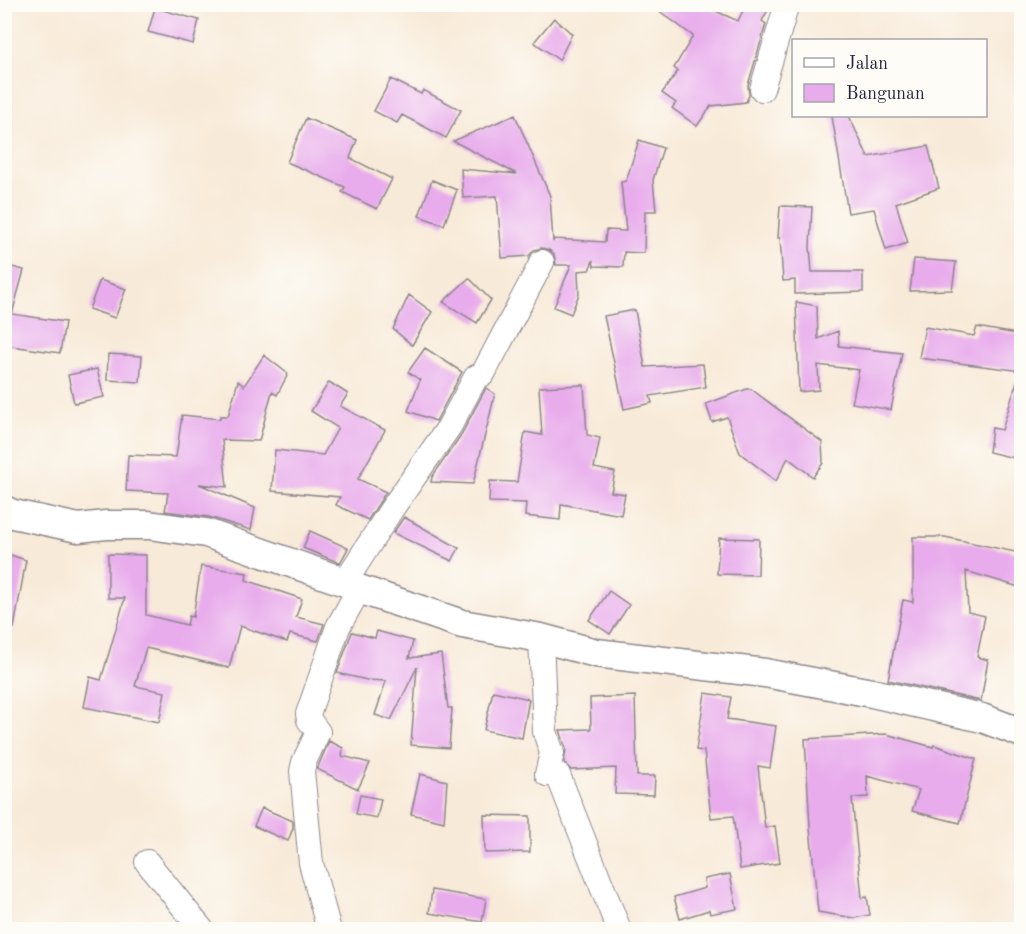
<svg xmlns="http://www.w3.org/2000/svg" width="1026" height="934" font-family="'Old Standard TT',serif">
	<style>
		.building { fill: #e8acec }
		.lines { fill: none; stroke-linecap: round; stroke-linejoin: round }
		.minor-casing { stroke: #8d868a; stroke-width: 26 }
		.tertiary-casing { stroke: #8d868a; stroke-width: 31 }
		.minor { stroke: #fff; stroke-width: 24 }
		.tertiary { stroke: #fff; stroke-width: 28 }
	</style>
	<rect width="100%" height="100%" fill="#fdfcf7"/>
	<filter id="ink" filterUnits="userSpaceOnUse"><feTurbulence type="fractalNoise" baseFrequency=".0167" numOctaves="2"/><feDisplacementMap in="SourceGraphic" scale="12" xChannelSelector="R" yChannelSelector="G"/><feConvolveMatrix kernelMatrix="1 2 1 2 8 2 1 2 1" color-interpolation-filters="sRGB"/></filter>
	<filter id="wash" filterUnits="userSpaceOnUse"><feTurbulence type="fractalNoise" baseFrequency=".008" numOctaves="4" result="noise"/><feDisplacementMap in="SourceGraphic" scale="24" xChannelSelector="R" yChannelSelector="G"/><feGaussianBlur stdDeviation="1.35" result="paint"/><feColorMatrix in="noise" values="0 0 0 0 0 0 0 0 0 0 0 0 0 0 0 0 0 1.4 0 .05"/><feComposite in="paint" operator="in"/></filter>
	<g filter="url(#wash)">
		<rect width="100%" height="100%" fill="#f8ead8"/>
		<g id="blocks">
			<path class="building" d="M 650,4 L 700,4 L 738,21 L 746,4 L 758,4 L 768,10 L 762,21 L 766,24 L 748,85 L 749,95 L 746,102 L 711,106 L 697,126 L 672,108 L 676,103 L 662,93 L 678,71 L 674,68 L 693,36 Z
				M 155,8 L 199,20 L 193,44 L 148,32 Z
				M 554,18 L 572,34 L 559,60 L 534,42 Z
				M 391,79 L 421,94 L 423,90 L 461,110 L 446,138 L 402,115 L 397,123 L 374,111 Z
				M 515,115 L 550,196 L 553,242 L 554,239 L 605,242 L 606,230 L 626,231 L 621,182 L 626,181 L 639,140 L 663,148 L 653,180 L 656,211 L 645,211 L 644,253 L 624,252 L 623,267 L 594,266 L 593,261 L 589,270 L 578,271 L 579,294 L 571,314 L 554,307 L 571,265 L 556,265 L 554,254 L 549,250 L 542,248 L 534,250 L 529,256 L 502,258 L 497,196 L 463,198 L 461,169 L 517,174 L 453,141 Z
				M 832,116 L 849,116 L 868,157 L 928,146 L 939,188 L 896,203 L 908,243 L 886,250 L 874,209 L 848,213 Z
				M 306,118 L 357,140 L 350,158 L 392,179 L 377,209 L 342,192 L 345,187 L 287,162 Z
				M 432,180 L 457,190 L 444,225 L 419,216 Z
				M 780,206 L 812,207 L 810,247 L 812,272 L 863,272 L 863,292 L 795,294 L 795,280 L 783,281 L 780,238 L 778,238 Z
				M 914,259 L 956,262 L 952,290 L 910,291 Z
				M 4,265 L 24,270 L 12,314 L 65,322 L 60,353 L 4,345 Z
				M 469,278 L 491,300 L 477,323 L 443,302 Z
				M 100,280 L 126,289 L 115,318 L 89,309 Z
				M 409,295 L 432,312 L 412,345 L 393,329 Z
				M 796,302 L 817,306 L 818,339 L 838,331 L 839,346 L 902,353 L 891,410 L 852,403 L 859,370 L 818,365 L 819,390 L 799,392 Z
				M 635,310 L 645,367 L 703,364 L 706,387 L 650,396 L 652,403 L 624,409 L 604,316 Z
				M 925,327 L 974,336 L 977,327 L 1022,335 L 1022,371 L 919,358 Z
				M 425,348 L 462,372 L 436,421 L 408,411 L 420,380 L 408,372 Z
				M 108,354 L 142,356 L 140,382 L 107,380 Z
				M 264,355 L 288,374 L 277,395 L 272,392 L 259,441 L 222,440 L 227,487 L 199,484 L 255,508 L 251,530 L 209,517 L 165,511 L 168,493 L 126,491 L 128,455 L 176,457 L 182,415 L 220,419 L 220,416 L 228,416 L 238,381 L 244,386 Z
				M 97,369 L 104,397 L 74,403 L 68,375 Z
				M 1017,381 L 1022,382 L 1022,460 L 989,452 L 992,428 L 1002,430 Z
				M 329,382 L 348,394 L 340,406 L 385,430 L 358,479 L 386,492 L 368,520 L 336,505 L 340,497 L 272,491 L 275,450 L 323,455 L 338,428 L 311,411 Z
				M 584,385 L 587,435 L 600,438 L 594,468 L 615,472 L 611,492 L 625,494 L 621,515 L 561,504 L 560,520 L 525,516 L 526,503 L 489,502 L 490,481 L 517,482 L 525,432 L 542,435 L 539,387 Z
				M 486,388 L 495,394 L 473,484 L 431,482 L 432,477 L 461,435 Z
				M 747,389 L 751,389 L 822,442 L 823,463 L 813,477 L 788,458 L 776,481 L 740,453 L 727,417 L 712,422 L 706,404 Z
				M 404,517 L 459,548 L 452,561 L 393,533 Z
				M 310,531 L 348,548 L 340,563 L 303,548 Z
				M 913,537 L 945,537 L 1020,553 L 1022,588 L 966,571 L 968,612 L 985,616 L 977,657 L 988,660 L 981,701 L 888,680 L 903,600 L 913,602 Z
				M 719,538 L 759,539 L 758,575 L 717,574 Z
				M 4,553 L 26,560 L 14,628 L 4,627 Z
				M 108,554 L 146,555 L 146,615 L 187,625 L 189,616 L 193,617 L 201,566 L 247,573 L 246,580 L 302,599 L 296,617 L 324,624 L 318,641 L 290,634 L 287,642 L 240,626 L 229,668 L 146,648 L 135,686 L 165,692 L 159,722 L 84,707 L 90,677 L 101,680 L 125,598 L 108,598 Z
				M 609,591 L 629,605 L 610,634 L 589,620 Z
				M 377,631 L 413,641 L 409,658 L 441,654 L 448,708 L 452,708 L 449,748 L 411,745 L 417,667 L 391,720 L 375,715 L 386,681 L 367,680 L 337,673 L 352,632 L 375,638 Z
				M 493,691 L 529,699 L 522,738 L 484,730 Z
				M 705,693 L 731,697 L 727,719 L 776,726 L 770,768 L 758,766 L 765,828 L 775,826 L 780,863 L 740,869 L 733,816 L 711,818 L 704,751 L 696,750 Z
				M 635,696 L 637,776 L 655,776 L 654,795 L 615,794 L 616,768 L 571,770 L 564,763 L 566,749 L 560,730 L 591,729 L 590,698 Z
				M 886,734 L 933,747 L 934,745 L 976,759 L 960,823 L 912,811 L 919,790 L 867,776 L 868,797 L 852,798 L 862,898 L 867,897 L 870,915 L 854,918 L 818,912 L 810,827 L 805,739 Z
				M 329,741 L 343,748 L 342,756 L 370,763 L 358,789 L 317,769 Z
				M 420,774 L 447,781 L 444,822 L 411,814 Z
				M 360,795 L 381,799 L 377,818 L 356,814 Z
				M 262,808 L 293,821 L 293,828 L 288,841 L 254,826 Z
				M 484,815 L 530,816 L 530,852 L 485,853 Z
				M 730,874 L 737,909 L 710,914 L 709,910 L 680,919 L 674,897 L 705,888 L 704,879 Z
				M 432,890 L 486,899 L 482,922 L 429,913 Z"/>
		</g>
	</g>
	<g filter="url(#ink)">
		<use href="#blocks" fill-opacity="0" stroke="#8d868a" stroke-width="1.5"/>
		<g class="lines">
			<defs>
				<path id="minor" d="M 762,89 L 787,4
					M 345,582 L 391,510 L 449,427 L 476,377 L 483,374 L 542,262
					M 541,638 L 545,732 L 552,753 L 547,774 L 558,775 L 619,930
					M 147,862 L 202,930
					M 329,930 L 311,863 L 302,771 L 304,762 L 318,732 L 309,720 L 308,714 L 338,627 L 359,589"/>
				<path id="tertiary" d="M 4,510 L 13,514 L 78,528 L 106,525 L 149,525 L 206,533 L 345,582 L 359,589 L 462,624 L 541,638 L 596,653 L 765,673 L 872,693 L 982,718 L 1022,733"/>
			</defs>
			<use href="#minor" class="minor-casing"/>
			<use href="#tertiary" class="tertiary-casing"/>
			<use href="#minor" class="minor"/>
			<use href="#tertiary" class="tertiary"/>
		</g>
	</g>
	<rect width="1026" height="934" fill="none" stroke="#fdfcf7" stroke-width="24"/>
	<rect x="792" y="39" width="195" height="78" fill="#fdfcf7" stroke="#a5a5ac" stroke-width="1.5"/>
	<rect x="804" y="58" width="30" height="9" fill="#ffffff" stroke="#a5a5ac" stroke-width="1.5"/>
	<text x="846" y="69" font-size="18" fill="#22223b">Jalan</text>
	<rect x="804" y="84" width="30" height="18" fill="#e8acec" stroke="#a5a5ac" stroke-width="1.5"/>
	<text x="846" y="99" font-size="18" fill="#22223b">Bangunan</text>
</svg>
